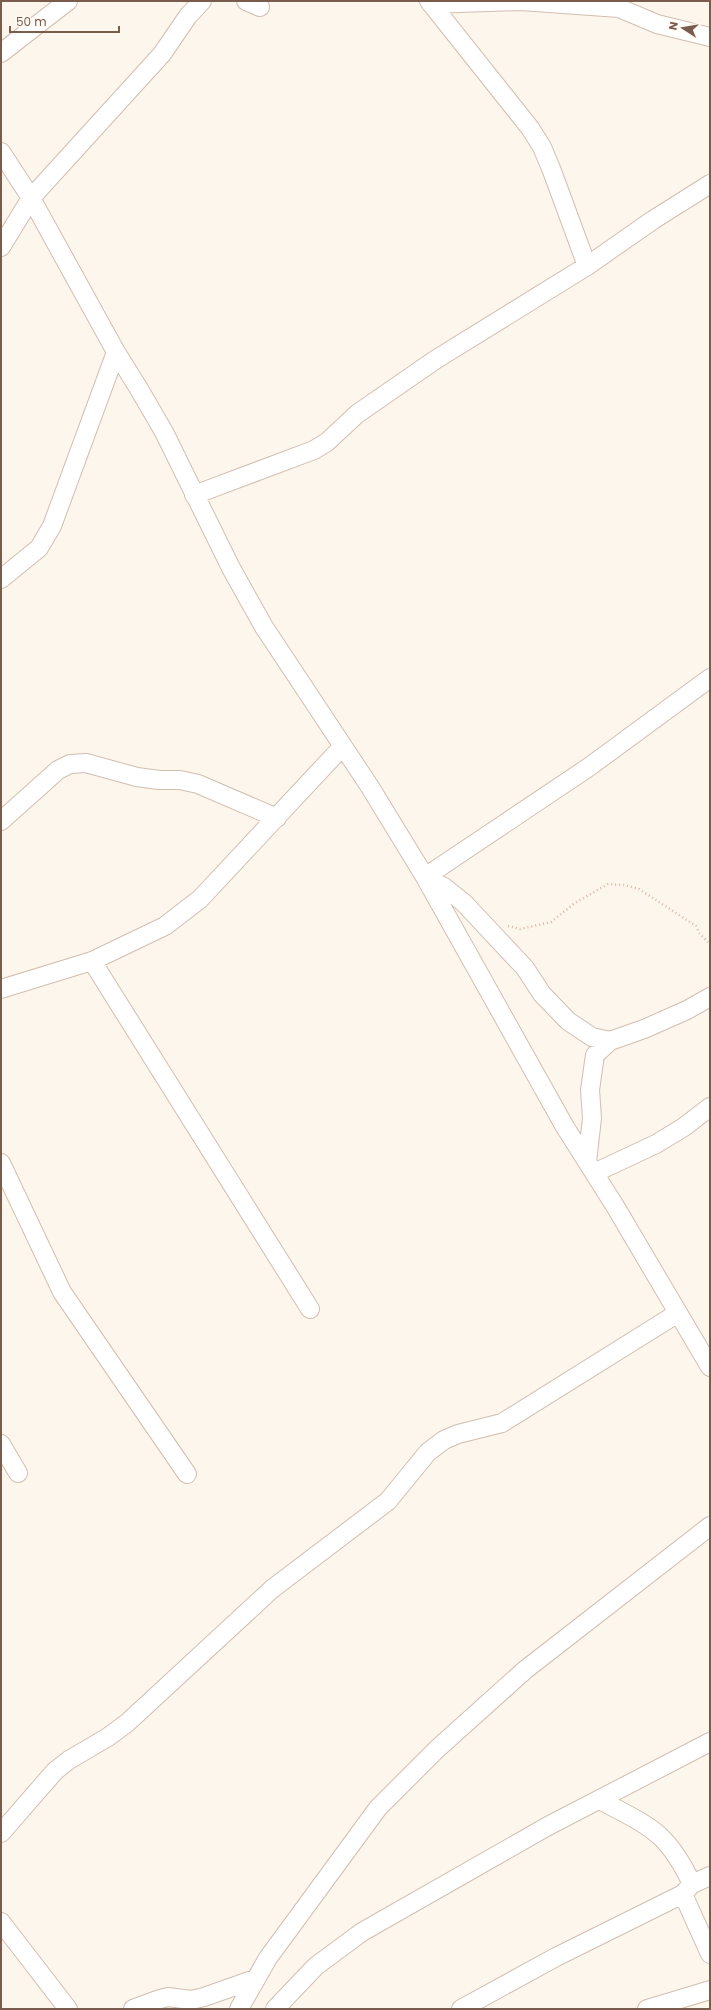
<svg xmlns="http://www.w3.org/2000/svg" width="711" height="2010" font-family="Poppins,sans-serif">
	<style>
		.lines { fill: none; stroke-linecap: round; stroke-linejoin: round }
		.minor-casing { stroke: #d1beb0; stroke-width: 20 }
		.path { stroke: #d9b8a5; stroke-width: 2.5; stroke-dasharray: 1 3; stroke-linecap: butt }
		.minor { stroke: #fff; stroke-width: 18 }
	</style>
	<rect width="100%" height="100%" fill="#fdf6ec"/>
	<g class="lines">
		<defs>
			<path id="minor" d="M 246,1 L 260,7
				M 429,1 L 530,128 L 542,147 L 552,171 L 587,266
				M 431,4 L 521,1 L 619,8 L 657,24 L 710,37
				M 1,53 L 68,1
				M 1,152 L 31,198 L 116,352 L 139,389 L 164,432 L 231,568 L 264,627 L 370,787 L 425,877 L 565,1127 L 615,1206 L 710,1367
				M 1,247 L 31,198 L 162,54 L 188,16 L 202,1
				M 194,495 L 314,450 L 327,442 L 357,414 L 435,360 L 587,266 L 653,220 L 710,184
				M 1,579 L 39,548 L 52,526 L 116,352
				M 710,678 L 589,767 L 425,877 L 444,887 L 464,903 L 525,968 L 542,994 L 568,1021 L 592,1037 L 610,1041 L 644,1029 L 687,1010 L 710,997
				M 1,821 L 58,770 L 70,764 L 86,763 L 137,777 L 159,780 L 180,780 L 198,784 L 277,818
				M 92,961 L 310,1309
				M 1,989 L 92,961 L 165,926 L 200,899 L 343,746
				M 587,1162 L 592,1118 L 590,1090 L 595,1055 L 610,1041
				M 1,1163 L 62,1292 L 187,1474
				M 594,1173 L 656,1144 L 684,1127 L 710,1107
				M 1,1444 L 18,1473
				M 600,1800 C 650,1827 667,1831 692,1884
				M 1,1833 L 55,1771 L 69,1760 L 108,1737 L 127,1723 L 272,1589 L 388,1501 L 428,1452 L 444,1440 L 458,1434 L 502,1423 L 678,1313
				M 683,1894 L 710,1954
				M 1,1922 L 68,2009
				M 133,2009 L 160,1999 L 168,1997 L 191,2000 L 204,1997 L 255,1979
				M 239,2009 L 268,1958 L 378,1808 L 437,1749 L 525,1670 L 710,1526
				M 275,2009 L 316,1966 L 362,1932 L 548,1826 L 710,1742
				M 461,2009 L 556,1957 L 683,1894 L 692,1884 L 710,1876
				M 647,2009 L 710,1990"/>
		</defs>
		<use href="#minor" class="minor-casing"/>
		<path class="path" d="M 508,926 L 520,929 L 551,922 L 575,903 L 608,884 L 624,885 L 639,889 L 696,926 L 699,933 L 710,944"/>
		<use href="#minor" class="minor"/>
	</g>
	<rect width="711" height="2010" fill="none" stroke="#7a5c4d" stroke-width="4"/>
	<g transform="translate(683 28) rotate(282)" stroke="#fffaf3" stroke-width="3" paint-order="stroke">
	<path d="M0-3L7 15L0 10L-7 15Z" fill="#7a5c4d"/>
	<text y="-6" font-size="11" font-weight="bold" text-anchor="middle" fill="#7a5c4d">N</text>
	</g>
	<path d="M10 26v6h109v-6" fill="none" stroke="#7a5c4d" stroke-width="2"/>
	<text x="16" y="26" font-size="12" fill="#7a5c4d" stroke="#fffaf3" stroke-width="3" paint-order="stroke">50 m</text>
</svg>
